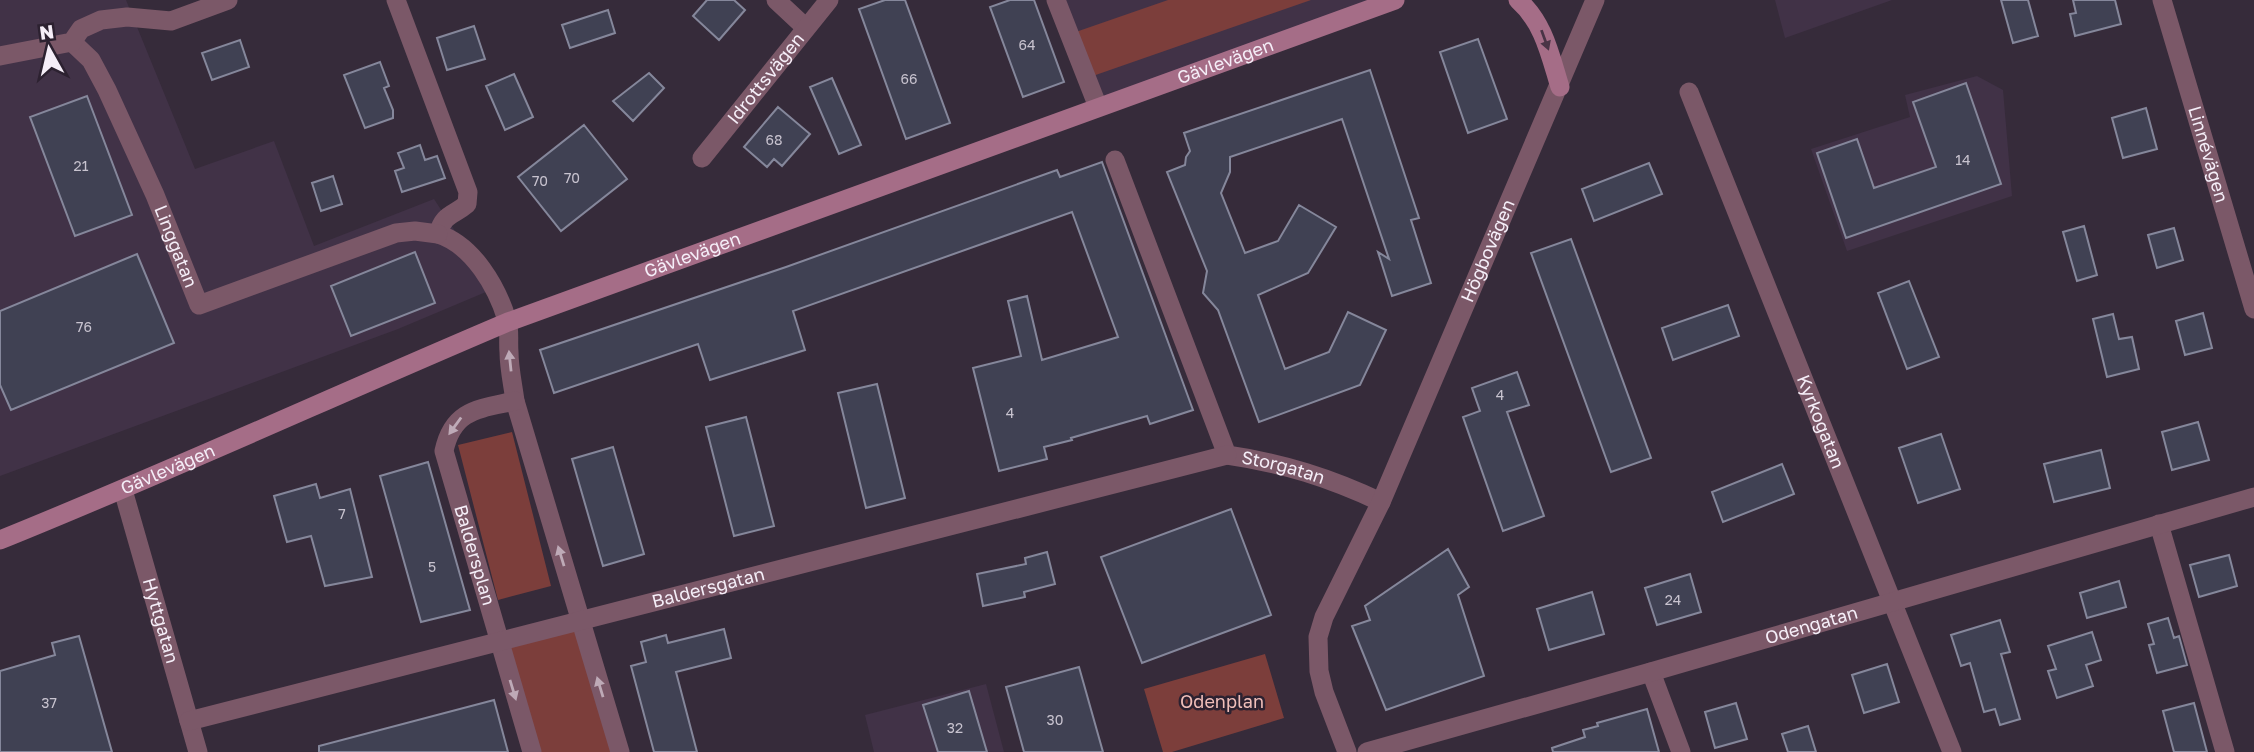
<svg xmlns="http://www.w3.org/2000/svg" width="2254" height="752" font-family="'Golos Text',sans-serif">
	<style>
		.built { fill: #413247 }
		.green { fill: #7c3e3b }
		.building { fill: #404153; stroke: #85879b; stroke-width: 2 }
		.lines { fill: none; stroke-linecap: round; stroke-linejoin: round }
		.minor { stroke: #7b5868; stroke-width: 19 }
		.secondary { stroke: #a56d87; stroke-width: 19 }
		.oneway { fill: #4a3446 }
		.oneway2 { fill: #beaab7 }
		.labels { text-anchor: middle; stroke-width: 5; stroke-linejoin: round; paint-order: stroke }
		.number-label { font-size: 14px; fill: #c8c3cf }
		.street-label { font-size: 18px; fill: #f5eef8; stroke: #2c2130 }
		.park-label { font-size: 18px; fill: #f0beb9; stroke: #2c2130 }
	</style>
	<rect width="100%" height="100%" fill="#362b3a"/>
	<path class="built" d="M 0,0 L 126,0 L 195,169 L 274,141 L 314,246 L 434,199 L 493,289 L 398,329 L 0,476 Z
		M 1056,0 L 1395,0 L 1098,107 Z
		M 1775,0 L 1892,0 L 1785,38 Z
		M 1977,76 L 2003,90 L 2012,196 L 1847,251 L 1811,149 L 1910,117 L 1905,95 Z
		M 986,684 L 1004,752 L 874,752 L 865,715 Z"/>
	<path class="green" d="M 1168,0 L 1311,0 L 1087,78 L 1070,34 Z
		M 512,432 L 551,586 L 498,600 L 458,445 Z
		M 580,621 L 620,752 L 532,752 L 499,643 Z
		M 1265,654 L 1284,718 L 1172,752 L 1163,752 L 1144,689 Z"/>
	<path class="building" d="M 707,0 L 734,0 L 745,10 L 719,40 L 693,16 Z
		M 885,0 L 905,0 L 950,123 L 906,139 L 859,9 Z
		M 1010,0 L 1034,0 L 1064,82 L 1023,97 L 990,7 Z
		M 2001,0 L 2028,0 L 2038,36 L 2013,43 Z
		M 2073,0 L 2115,0 L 2121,24 L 2075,36 L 2070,14 L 2076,13 Z
		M 608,10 L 615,33 L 570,48 L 562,25 Z
		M 474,26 L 485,59 L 447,70 L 437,38 Z
		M 1478,39 L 1507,119 L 1468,133 L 1440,52 Z
		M 240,40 L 249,67 L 212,80 L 202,53 Z
		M 380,62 L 389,86 L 384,88 L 393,110 L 393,118 L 365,128 L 344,75 Z
		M 1370,70 L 1419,218 L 1411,220 L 1431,283 L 1392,296 L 1378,252 L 1389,259 L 1342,119 L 1230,157 L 1230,172 L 1221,193 L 1245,253 L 1278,241 L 1299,205 L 1336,227 L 1308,273 L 1258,295 L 1285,369 L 1329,352 L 1348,312 L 1386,330 L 1360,385 L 1259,422 L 1218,310 L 1203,293 L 1207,271 L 1167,172 L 1185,165 L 1186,157 L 1190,151 L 1184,133 Z
		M 649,73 L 664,88 L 633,121 L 613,101 Z
		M 514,74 L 533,117 L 505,130 L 486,86 Z
		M 832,78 L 861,145 L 839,154 L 810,87 Z
		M 1966,83 L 2001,184 L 1846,238 L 1817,153 L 1857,139 L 1874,188 L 1936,167 L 1913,102 Z
		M 87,96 L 132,215 L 75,236 L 30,117 Z
		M 778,107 L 810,134 L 782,166 L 774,159 L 767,167 L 744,147 Z
		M 2146,108 L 2157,149 L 2123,158 L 2112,118 Z
		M 584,125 L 627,179 L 561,231 L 518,177 Z
		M 420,145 L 425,160 L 437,156 L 445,178 L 402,192 L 395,171 L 404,168 L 398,153 Z
		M 1102,162 L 1193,410 L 1150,424 L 1147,416 L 1071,438 L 1072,440 L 1044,447 L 1047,459 L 999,471 L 973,368 L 1021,356 L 1008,301 L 1027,296 L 1042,360 L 1118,337 L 1072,212 L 793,311 L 805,350 L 710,380 L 698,344 L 554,393 L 540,350 L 786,267 L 1057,170 L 1060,177 Z
		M 1649,163 L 1662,194 L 1594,221 L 1582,189 Z
		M 333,176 L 342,204 L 321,211 L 312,183 Z
		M 2084,226 L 2097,275 L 2077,281 L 2063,232 Z
		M 2174,228 L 2183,260 L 2157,268 L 2148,235 Z
		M 1571,239 L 1651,458 L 1611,472 L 1531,253 Z
		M 415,252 L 435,303 L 351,336 L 331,286 Z
		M 137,254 L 174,343 L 11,410 L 0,385 L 0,311 Z
		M 1909,281 L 1939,357 L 1907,369 L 1878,293 Z
		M 1728,305 L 1739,336 L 1673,360 L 1662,328 Z
		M 2203,313 L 2212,348 L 2185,355 L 2176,321 Z
		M 2113,314 L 2119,339 L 2132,337 L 2139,369 L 2107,377 L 2093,319 Z
		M 1517,372 L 1529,405 L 1507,412 L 1544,516 L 1503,531 L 1463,417 L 1480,411 L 1472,388 Z
		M 877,384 L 905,498 L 866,508 L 838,393 Z
		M 746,417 L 774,526 L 734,536 L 706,427 Z
		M 2198,422 L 2209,460 L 2172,470 L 2162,432 Z
		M 1941,434 L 1960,489 L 1918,503 L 1899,448 Z
		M 613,447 L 644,554 L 603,566 L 572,459 Z
		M 2101,450 L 2110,488 L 2054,502 L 2044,464 Z
		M 428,462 L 470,610 L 421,622 L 380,476 Z
		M 1782,464 L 1794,494 L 1723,522 L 1712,492 Z
		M 316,484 L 320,498 L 350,489 L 372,577 L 325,586 L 311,536 L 287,542 L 274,496 Z
		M 1231,509 L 1271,615 L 1142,663 L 1101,557 Z
		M 1448,549 L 1469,587 L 1458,595 L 1484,676 L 1386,710 L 1352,626 L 1370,620 L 1365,606 Z
		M 1047,552 L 1055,584 L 1024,592 L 1025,597 L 983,606 L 977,574 L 1026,564 L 1025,558 Z
		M 2229,555 L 2237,586 L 2199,597 L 2190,565 Z
		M 1690,574 L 1701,612 L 1657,625 L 1645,588 Z
		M 2119,581 L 2126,607 L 2087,618 L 2080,593 Z
		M 1592,592 L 1604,634 L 1549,650 L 1537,609 Z
		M 2168,618 L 2174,638 L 2179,636 L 2187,665 L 2157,673 L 2149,645 L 2154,644 L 2148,624 Z
		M 2000,620 L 2010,652 L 2001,654 L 2020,719 L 2000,725 L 1995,709 L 1984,712 L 1970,663 L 1961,666 L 1951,635 Z
		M 724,629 L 731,658 L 676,672 L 697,752 L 654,752 L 631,666 L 646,662 L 641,642 L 666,635 L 668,643 Z
		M 2092,632 L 2101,660 L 2086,665 L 2093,686 L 2057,698 L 2048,671 L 2056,669 L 2048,646 Z
		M 79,636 L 112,752 L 0,752 L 0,671 L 55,655 L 52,643 Z
		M 1887,664 L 1899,702 L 1864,713 L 1852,675 Z
		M 1079,667 L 1103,752 L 1024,752 L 1006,687 Z
		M 969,691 L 987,752 L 938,752 L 923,705 Z
		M 494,700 L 508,752 L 319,752 L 319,746 Z
		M 1736,703 L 1747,739 L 1715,748 L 1705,712 Z
		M 2194,703 L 2207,752 L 2174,752 L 2163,711 Z
		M 1647,709 L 1659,752 L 1553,752 L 1552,748 L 1585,737 L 1583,730 L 1598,726 L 1597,723 Z
		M 1808,726 L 1816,752 L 1788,752 L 1782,734 Z"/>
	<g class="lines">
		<g class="minor">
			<path d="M 396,0 L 468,192 L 467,204 C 453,216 444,213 438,234 C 473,245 497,287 507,320 C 510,330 508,342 509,352 C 509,368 513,385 515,401 L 620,752"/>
			<path d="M 776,0 L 806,28"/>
			<path d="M 1056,0 L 1098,107"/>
			<path id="s1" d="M 2162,0 L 2254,309"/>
			<path id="s2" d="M 72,42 L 91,60 L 107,90 L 155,195 L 199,305 L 396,233 L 415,231 L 438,234"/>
			<path d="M 0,56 L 72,42 L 81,29 L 101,20 L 127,17 L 171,21 L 228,0"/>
			<path id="s3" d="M 1689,92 L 1952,752"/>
			<path id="s4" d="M 702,158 L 829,0"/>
			<path id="s5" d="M 1115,160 L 1227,455 C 1283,463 1330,478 1381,502"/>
			<path id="s6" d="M 515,401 C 479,409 453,409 444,451 L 532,752"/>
			<path id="s7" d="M 123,490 L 198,752"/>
			<path d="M 2159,524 L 2225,752"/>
			<path d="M 1651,672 L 1681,752"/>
			<path id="s8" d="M 189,721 L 1227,455"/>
			<path id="s9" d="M 1347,752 L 1324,692 L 1319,671 L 1318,637 L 1324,617 L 1381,502 L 1595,0"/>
			<path id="s10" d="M 1367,752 L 1651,672 L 2254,497"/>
		</g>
		<g class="secondary">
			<path d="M 1518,0 C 1544,23 1550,55 1560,87"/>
			<path id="s11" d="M 0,540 C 171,471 338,394 508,322 L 1395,0"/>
		</g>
	</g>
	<defs><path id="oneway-solid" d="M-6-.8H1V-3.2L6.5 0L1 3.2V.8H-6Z" transform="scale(1.75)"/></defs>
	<use class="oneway" href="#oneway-solid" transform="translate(1545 40) rotate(70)"/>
	<g class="oneway2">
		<use href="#oneway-solid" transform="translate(510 361) rotate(-96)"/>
		<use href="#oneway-solid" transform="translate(455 426) rotate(126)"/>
		<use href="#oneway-solid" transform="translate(561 556) rotate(-107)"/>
		<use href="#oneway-solid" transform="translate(600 687) rotate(-107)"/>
		<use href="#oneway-solid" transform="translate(513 690) rotate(73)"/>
	</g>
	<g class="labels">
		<g class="number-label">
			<text x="1027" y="50">64</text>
			<text x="909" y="84">66</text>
			<text x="774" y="145">68</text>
			<text x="1963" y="165">14</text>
			<text x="81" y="171">21</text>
			<text x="572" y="183">70</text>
			<text x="540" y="186">70</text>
			<text x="84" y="332">76</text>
			<text x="1500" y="400">4</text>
			<text x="1010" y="418">4</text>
			<text x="342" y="519">7</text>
			<text x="432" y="572">5</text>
			<text x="1673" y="605">24</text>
			<text x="49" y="708">37</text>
			<text x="1055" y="725">30</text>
			<text x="955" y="733">32</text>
		</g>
		<g class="street-label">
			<text dy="6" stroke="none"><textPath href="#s11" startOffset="1316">Gävlevägen</textPath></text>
			<text dy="6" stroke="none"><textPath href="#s4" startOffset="102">Idrottsvägen</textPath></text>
			<text dy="6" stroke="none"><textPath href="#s1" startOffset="161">Linnévägen</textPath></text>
			<text dy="6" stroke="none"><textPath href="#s2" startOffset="231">Linggatan</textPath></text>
			<text dy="6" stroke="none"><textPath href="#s9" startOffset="542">Högbovägen</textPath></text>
			<text dy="6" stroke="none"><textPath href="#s11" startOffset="749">Gävlevägen</textPath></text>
			<text dy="6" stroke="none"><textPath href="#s3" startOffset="355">Kyrkogatan</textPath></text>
			<text dy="6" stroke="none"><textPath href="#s5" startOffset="373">Storgatan</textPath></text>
			<text dy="6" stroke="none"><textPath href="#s11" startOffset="182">Gävlevägen</textPath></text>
			<text dy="6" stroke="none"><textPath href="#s6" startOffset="203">Baldersplan</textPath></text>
			<text dy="6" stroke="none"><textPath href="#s8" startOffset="536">Baldersgatan</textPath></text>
			<text dy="6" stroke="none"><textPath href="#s7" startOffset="136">Hyttgatan</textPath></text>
			<text dy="6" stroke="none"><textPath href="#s10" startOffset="462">Odengatan</textPath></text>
		</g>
		<g class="park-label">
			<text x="1222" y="708">Odenplan</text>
		</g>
	</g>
	<g transform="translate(49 49) rotate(352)" stroke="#2c2130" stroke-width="5" paint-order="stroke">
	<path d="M0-5L12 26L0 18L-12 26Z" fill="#f5eef8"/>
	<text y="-10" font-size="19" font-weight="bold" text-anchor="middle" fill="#f5eef8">N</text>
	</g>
</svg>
